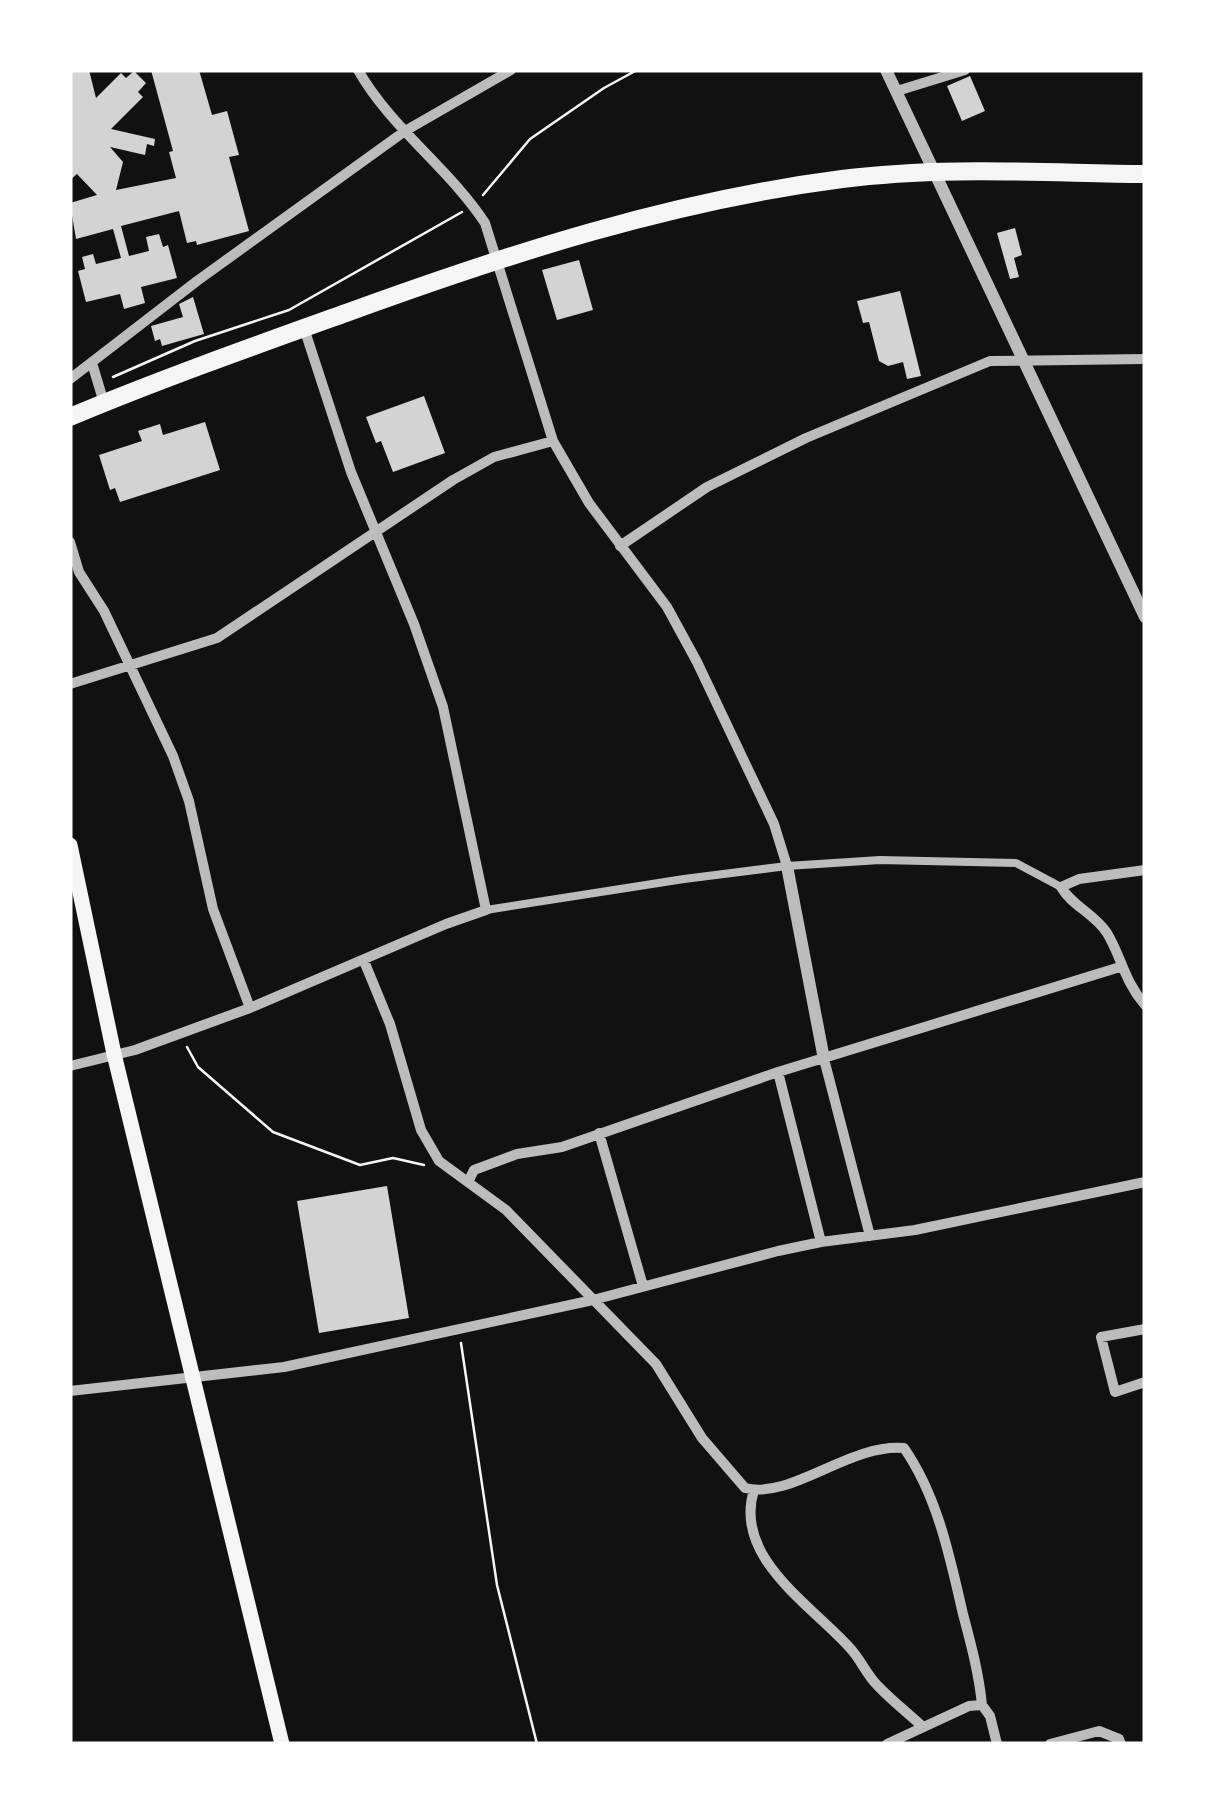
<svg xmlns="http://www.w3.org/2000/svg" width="1215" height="1814" font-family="Poppins,sans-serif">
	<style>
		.building { fill: #d3d3d3 }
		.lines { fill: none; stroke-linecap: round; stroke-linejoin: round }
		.path { stroke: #f5f5f5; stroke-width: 2.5 }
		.pedestrian { stroke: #bcbcbc; stroke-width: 8 }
		.minor { stroke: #bcbcbc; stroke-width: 10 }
		.tertiary { stroke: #bcbcbc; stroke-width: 12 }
		.primary { stroke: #f5f5f5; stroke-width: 15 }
		.trunk { stroke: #f5f5f5; stroke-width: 18 }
	</style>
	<rect width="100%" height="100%" fill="#111"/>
	<path class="building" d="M 70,70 L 89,70 L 96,98 L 121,73 L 126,78 L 134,71 L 146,83 L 138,92 L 143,97 L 111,129 L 155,139 L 154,146 L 147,144 L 145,155 L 110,147 L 123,162 L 116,190 L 176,178 L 169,152 L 173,151 L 151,70 L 199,70 L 212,115 L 227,111 L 239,155 L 229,157 L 249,231 L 197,245 L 196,241 L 187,243 L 179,211 L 121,226 L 129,256 L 149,251 L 146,237 L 159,234 L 163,247 L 168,245 L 177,278 L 141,287 L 145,303 L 124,309 L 120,294 L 86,302 L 78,271 L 85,269 L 82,257 L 93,254 L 96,264 L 121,258 L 113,229 L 76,239 L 70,203 L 97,195 L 77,174 L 70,180 Z
		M 970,76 L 985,111 L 962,121 L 947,86 Z
		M 1015,228 L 1022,255 L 1014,258 L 1019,277 L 1010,279 L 997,233 Z
		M 579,260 L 593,310 L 557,320 L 542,270 Z
		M 900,291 L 921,376 L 907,379 L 903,362 L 888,366 L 879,361 L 869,322 L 863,323 L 857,301 Z
		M 193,297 L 204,334 L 162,346 L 160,339 L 155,341 L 151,326 L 183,317 L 179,304 Z
		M 424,396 L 445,453 L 393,472 L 381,441 L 376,443 L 366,417 Z
		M 205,422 L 220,470 L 120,502 L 115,488 L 110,490 L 99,455 L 142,441 L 138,431 L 160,424 L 163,435 Z
		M 387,1186 L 409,1318 L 319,1333 L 297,1201 Z"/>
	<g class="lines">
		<path class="path" d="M 483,195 L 530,139 L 604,88 L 637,70
			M 113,377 L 195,341 L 289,310 L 462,212
			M 187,1047 L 198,1067 L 273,1132 L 360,1165 L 393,1158 L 424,1165
			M 461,1343 L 497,1585 L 537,1744"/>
		<path class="pedestrian" d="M 486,910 L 684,879 L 787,866 L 880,860 L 1016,863 L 1061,887"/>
		<path class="minor" d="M 358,70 C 391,128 449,168 485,223 L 553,441 L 589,503 L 667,607 L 697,662 L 774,824 L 787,866
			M 897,91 L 965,70
			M 92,363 L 104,403
			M 70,379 L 197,281 L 405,131 L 511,70
			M 70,542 L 79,572 L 104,611 L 173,756 L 189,801 L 213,909 L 250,1008
			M 620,546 L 707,487 L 806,438 L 990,361 L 1145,359
			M 70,684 L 217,638 L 453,480 L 494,457 L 553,441
			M 1145,870 L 1079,879 L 1061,887 C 1072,906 1095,914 1107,933 C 1122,958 1124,981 1145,1005
			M 364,961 L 390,1024 L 421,1130 L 439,1161 L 506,1210 L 656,1364 L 702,1438 L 745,1488 C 791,1500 850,1443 904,1448 C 938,1497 950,1558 963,1614 C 971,1644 979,1674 982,1705
			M 824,1059 L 870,1236
			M 70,1066 L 135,1050 L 250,1008 L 446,924 L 486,910 L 443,707 L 414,624 L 351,472 L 304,328
			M 778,1072 L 821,1242
			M 599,1133 L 643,1286
			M 469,1180 L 474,1170 L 517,1154 L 562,1147 L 778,1072 L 1120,967
			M 1145,1329 L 1101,1337 L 1115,1392 L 1145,1382
			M 70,1391 L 284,1367 L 593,1300 L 778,1251 L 821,1242 L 915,1230 L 1145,1182
			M 754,1490 C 733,1557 810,1604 849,1647 C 860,1658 866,1674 877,1685 C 891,1700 908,1713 923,1727
			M 887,1744 L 969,1706 L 982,1705 L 990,1716 L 997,1744
			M 1050,1744 L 1099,1731 L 1119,1739 L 1121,1744"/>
		<path class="tertiary" d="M 886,70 L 1145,617
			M 787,866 L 824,1059"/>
		<path class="primary" d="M 70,845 L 114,1054 L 282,1744"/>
		<path class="trunk" d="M 70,417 C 161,379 254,346 346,313 C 508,254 671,201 842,179 C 943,166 1044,173 1145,174"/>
	</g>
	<rect width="1215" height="1814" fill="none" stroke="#ffffff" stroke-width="145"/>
</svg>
